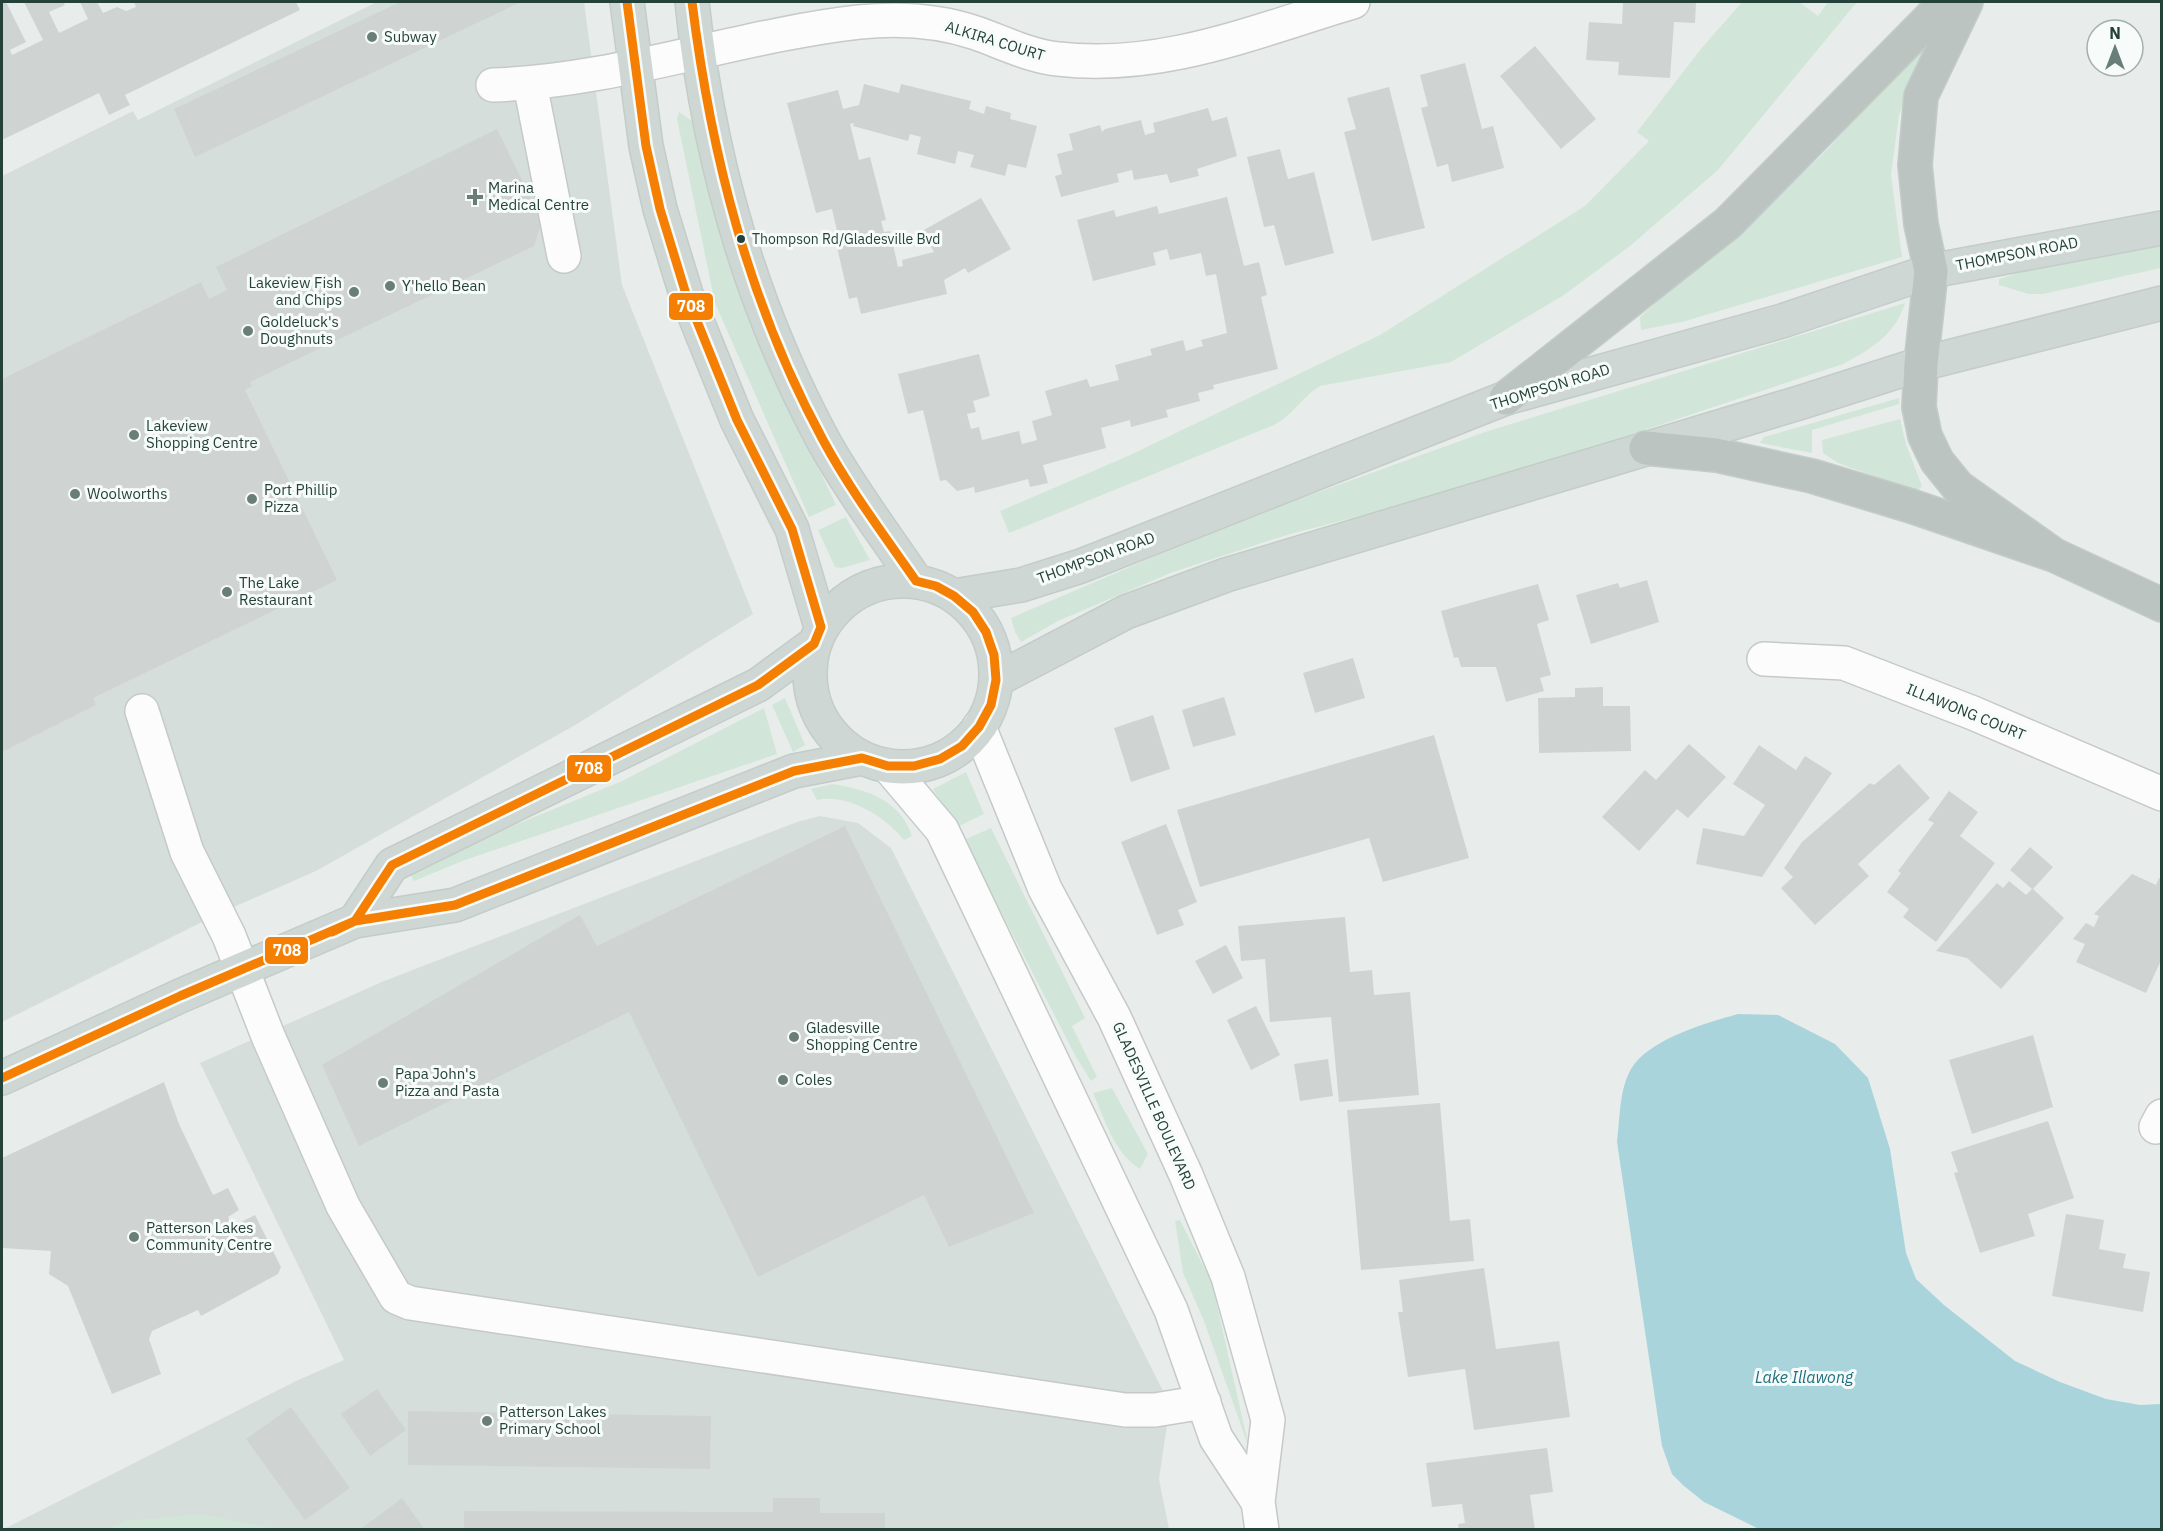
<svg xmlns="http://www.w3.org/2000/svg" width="2163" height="1531" font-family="'IBM Plex Sans',sans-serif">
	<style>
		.built { fill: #d6dedb }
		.green { fill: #d1e6d8 }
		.water { fill: #a9d4db }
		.building { fill: #cfd4d2 }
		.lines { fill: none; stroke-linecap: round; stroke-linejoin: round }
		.minor-casing { stroke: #c5cac8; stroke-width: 36 }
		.major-casing { stroke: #c3ccc9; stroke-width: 36 }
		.highway-casing { stroke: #c3ccc9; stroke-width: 36 }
		.minor { stroke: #fcfcfc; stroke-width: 33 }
		.major { stroke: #cfd7d5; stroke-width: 33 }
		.highway { stroke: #bcc4c2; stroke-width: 33 }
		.bus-1-casing { stroke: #f7fbf9; stroke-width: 14 }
		.bus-1 { stroke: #f47f03; stroke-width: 9 }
		.poi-dot { fill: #697e78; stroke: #f7fbf9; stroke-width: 2 }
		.bus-dot { fill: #24423a; stroke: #f7fbf9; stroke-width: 2 }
		.labels { text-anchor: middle; stroke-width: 6; stroke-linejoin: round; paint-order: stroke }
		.bus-label { font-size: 14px; fill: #24423a; stroke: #f7fbf9; text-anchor: start }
		.poi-label { font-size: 15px; fill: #24423a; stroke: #f7fbf9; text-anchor: start }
		.street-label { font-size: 15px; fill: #24423a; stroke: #f7fbf9 }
		.water-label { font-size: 16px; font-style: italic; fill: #1c6f80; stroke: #f7fbf9 }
		.line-badge { stroke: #f7fbf9; stroke-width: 2 }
		.badge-label { font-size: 16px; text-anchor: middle; font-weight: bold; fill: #fff }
	</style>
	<rect width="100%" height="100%" fill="#e8edeb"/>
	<path class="built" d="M 377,2 L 584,2 L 622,285 L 753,614 L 577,724 L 316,871 L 218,914 L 2,1022 L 2,176 L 133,111 L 138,120 Z
		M 820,816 L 858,823 L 891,848 L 1170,1405 L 1159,1479 L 1169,1529 L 2,1530 L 296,1381 L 344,1360 L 200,1063 L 384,981 L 797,822 Z"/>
	<path class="green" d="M 1742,2 L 1799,2 L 1818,16 L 1828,2 L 1857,2 L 1718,170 L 1630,246 L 1564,295 L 1451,362 L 1320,386 C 1302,397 1293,415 1274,425 L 1009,533 L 1000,511 L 1128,456 L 1380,335 L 1585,206 L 1649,141 L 1637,132 L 1700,50 Z
		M 1928,40 L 1899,115 L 1891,175 L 1902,257 L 1682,322 L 1641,330 L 1640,317 L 1822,155 Z
		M 679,112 L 691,120 L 695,128 L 768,360 L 836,505 L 809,517 L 715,303 L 677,119 Z
		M 2161,242 L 2161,268 L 2043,294 L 2028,294 L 1999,285 L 1999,279 L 2036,268 Z
		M 1905,303 C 1895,335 1871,349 1843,364 L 1470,488 L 1290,534 L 1173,572 L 1058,621 L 1021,642 L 1015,632 L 1011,618 L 1235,522 L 1485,432 Z
		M 1899,398 L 1899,404 L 1812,430 L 1812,453 L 1760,443 L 1764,437 Z
		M 1900,419 L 1906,444 L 1922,486 L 1917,492 L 1838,463 L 1823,453 L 1822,440 Z
		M 846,517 L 870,560 L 842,568 L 835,567 L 818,530 Z
		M 785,698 L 805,745 L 793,752 L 772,705 Z
		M 764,708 L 777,754 L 465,860 L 414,881 L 407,869 L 620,782 Z
		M 966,772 L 984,814 L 957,827 L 933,789 Z
		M 833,784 C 868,790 900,800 912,836 L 904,840 C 886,817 847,793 817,800 L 811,789 Z
		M 991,828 L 1085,1018 L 1072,1026 L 1097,1077 L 1091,1081 L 1076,1057 L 964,840 Z
		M 1112,1088 L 1148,1154 L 1140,1169 C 1114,1153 1105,1120 1093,1093 Z
		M 1180,1220 L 1212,1283 L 1249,1448 L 1204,1321 L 1183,1273 L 1175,1221 Z
		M 200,1514 L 275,1529 L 107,1529 L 126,1521 Z"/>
	<path class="water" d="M 1738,1014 L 1778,1015 L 1835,1044 L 1868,1078 L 1890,1149 L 1906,1253 L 1916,1279 L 1944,1305 L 2015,1361 L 2060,1382 L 2106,1399 L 2140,1405 L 2161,1404 L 2161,1529 L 1759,1529 L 1704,1502 L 1684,1486 L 1672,1474 L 1662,1446 L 1617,1142 C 1620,1119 1619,1090 1631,1069 C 1649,1039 1706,1023 1738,1014 Z"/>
	<path class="building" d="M 2,2 L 6,2 L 26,42 L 10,50 L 12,55 L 43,40 L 24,2 L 63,2 L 65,5 L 49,12 L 59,33 L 88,19 L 80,2 L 97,2 L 103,13 L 117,7 L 126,11 L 136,7 L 134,2 L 296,2 L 300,10 L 125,95 L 130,105 L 109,115 L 99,93 L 2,140 Z
		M 400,2 L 521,2 L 195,157 L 174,109 Z
		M 1623,2 L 1696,2 L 1695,23 L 1674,22 L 1670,78 L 1618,75 L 1619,62 L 1586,60 L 1589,22 L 1622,24 Z
		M 1535,46 L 1596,119 L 1561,149 L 1500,76 Z
		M 1465,63 L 1482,129 L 1493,126 L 1504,168 L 1452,182 L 1448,164 L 1437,167 L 1421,108 L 1428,106 L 1420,75 Z
		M 864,84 L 899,93 L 901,84 L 971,101 L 969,109 L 984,114 L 986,106 L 1011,113 L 1010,119 L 1037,126 L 1026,168 L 1008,164 L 1005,176 L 970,167 L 974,155 L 958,151 L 955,164 L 917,154 L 921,137 L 910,134 L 908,141 L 853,126 L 854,123 L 850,124 L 859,160 L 870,157 L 886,220 L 881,221 L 884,232 L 890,231 L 898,267 L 903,266 L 902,260 L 934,252 L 922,231 L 981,198 L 1011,249 L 968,273 L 965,268 L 944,280 L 947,294 L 861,314 L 857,297 L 849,299 L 836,243 L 848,241 L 845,230 L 837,231 L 832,209 L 816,213 L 787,103 L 838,90 L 843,109 L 859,105 Z
		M 1389,87 L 1425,228 L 1372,241 L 1344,132 L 1356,129 L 1347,98 Z
		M 1208,108 L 1212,121 L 1227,117 L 1237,156 L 1197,169 L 1199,176 L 1170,183 L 1167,174 L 1134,180 L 1132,170 L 1117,174 L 1119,182 L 1061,197 L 1055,176 L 1062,174 L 1057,154 L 1073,150 L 1069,134 L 1100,125 L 1102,132 L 1105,129 L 1141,120 L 1145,135 L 1155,132 L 1153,123 Z
		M 497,129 L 542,221 L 534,246 L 250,382 L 252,386 L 245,390 L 337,580 L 93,698 L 96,705 L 2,752 L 2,379 L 201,282 L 209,299 L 227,290 L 216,267 Z
		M 1280,149 L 1288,179 L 1314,172 L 1334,253 L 1285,266 L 1274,225 L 1264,227 L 1247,157 Z
		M 1227,197 L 1244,266 L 1259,262 L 1267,295 L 1261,297 L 1278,369 L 1213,385 L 1214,389 L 1198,393 L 1200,401 L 1166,410 L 1168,417 L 1131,427 L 1130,420 L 1101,428 L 1106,448 L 1043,465 L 1048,483 L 1030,487 L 1028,479 L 975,493 L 974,487 L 957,491 L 946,480 L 940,481 L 923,410 L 908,414 L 898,374 L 979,354 L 990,396 L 973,401 L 976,412 L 967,414 L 971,429 L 979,427 L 982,440 L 1019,431 L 1022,444 L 1037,440 L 1032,421 L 1052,415 L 1045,391 L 1087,379 L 1090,387 L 1119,380 L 1115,365 L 1152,355 L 1150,349 L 1183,340 L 1186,351 L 1203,346 L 1201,340 L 1227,333 L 1216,274 L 1206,276 L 1201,253 L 1170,260 L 1167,249 L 1153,253 L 1156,265 L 1093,281 L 1077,220 L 1114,210 L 1116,217 L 1157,206 L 1159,214 Z
		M 1647,580 L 1659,622 L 1591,644 L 1576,595 L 1618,583 L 1620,588 Z
		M 1538,584 L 1549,620 L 1537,624 L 1551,675 L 1540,678 L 1544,691 L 1506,702 L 1496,667 L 1461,667 L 1458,657 L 1454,658 L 1441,611 Z
		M 1353,658 L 1365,698 L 1315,713 L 1303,673 Z
		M 1603,687 L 1603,706 L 1630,706 L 1631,751 L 1539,753 L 1538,698 L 1575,697 L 1575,688 Z
		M 1224,697 L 1236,735 L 1193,747 L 1182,710 Z
		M 1153,715 L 1170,769 L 1131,782 L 1114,728 Z
		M 1434,735 L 1469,858 L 1383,882 L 1369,838 L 1200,887 L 1177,810 Z
		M 1689,744 L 1726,777 L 1688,818 L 1677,809 L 1639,851 L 1602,817 L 1645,770 L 1656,780 Z
		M 1759,745 L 1796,770 L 1805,756 L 1832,773 L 1762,877 L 1696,864 L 1703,828 L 1744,836 L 1765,805 L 1733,784 Z
		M 1899,764 L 1930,798 L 1858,864 L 1869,876 L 1815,925 L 1781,888 L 1793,877 L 1784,868 L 1802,842 L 1870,783 L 1874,785 Z
		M 1949,791 L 1978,812 L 1960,836 L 1995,863 L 1936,942 L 1903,917 L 1909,909 L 1887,892 L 1901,873 L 1898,871 L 1934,823 L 1928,820 Z
		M 1166,824 L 1197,902 L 1178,910 L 1184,925 L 1157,935 L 1121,842 Z
		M 845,826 L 1034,1213 L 949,1247 L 924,1195 L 758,1277 L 629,1012 L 359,1146 L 322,1065 L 580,915 L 597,946 Z
		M 2030,847 L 2053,867 L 2033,889 L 2064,918 L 2001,989 L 1967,958 L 1936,951 L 1997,883 L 2003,888 L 2009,881 L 2026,895 L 2032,889 L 2010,870 Z
		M 2132,874 L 2156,885 L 2159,878 L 2162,879 L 2162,958 L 2146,993 L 2076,962 L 2085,944 L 2073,939 L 2086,923 L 2094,927 L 2099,916 L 2094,914 Z
		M 1345,917 L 1350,972 L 1372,970 L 1374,995 L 1410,992 L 1419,1095 L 1339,1102 L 1331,1017 L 1270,1022 L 1265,959 L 1241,961 L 1238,926 Z
		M 1226,945 L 1243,978 L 1213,994 L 1195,961 Z
		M 1256,1006 L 1280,1055 L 1251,1070 L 1227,1020 Z
		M 2033,1035 L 2053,1107 L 1972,1134 L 1949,1060 Z
		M 1328,1059 L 1333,1096 L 1300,1101 L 1294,1064 Z
		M 164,1082 L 179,1124 L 213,1195 L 228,1188 L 239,1210 L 228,1217 L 233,1226 L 255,1215 L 281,1267 L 278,1274 L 201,1316 L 198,1310 L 152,1331 L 149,1339 L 161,1374 L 112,1394 L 68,1286 L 49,1274 L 51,1251 L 2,1248 L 2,1158 Z
		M 1440,1103 L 1450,1221 L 1470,1219 L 1474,1261 L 1361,1270 L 1347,1110 Z
		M 2048,1121 L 2074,1198 L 2028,1214 L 2035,1236 L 1980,1253 L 1954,1173 L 1958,1172 L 1951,1152 Z
		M 2066,1214 L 2104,1220 L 2099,1249 L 2126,1254 L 2123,1268 L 2150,1272 L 2143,1312 L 2052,1296 Z
		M 1484,1268 L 1496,1349 L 1559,1341 L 1570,1417 L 1474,1430 L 1465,1369 L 1408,1377 L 1398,1312 L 1403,1312 L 1399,1280 Z
		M 377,1389 L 406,1430 L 370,1456 L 341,1414 Z
		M 291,1407 L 350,1488 L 305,1520 L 246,1439 Z
		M 408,1411 L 711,1416 L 710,1469 L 408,1465 Z
		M 1547,1448 L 1553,1492 L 1530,1495 L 1535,1530 L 1459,1530 L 1458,1524 L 1465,1523 L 1462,1504 L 1432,1507 L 1426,1463 Z
		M 402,1498 L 425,1530 L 359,1530 L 385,1511 Z
		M 773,1498 L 820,1498 L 820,1513 L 885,1513 L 885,1530 L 464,1530 L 464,1511 L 773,1512 Z"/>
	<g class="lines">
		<defs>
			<path id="minor" d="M 530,84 L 564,256
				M 493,85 C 618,81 736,36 859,22 C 899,18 938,20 976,33 C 1002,42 1029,56 1058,59 C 1162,71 1255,31 1353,2
				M 1764,659 L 1844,663 L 1973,713 L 2162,794
				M 142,711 L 187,852 L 229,936 L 268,1036 L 343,1206 L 396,1297 L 410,1303 L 1125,1410 L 1155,1410 L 1204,1402
				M 979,727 L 1045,889 L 1114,1017 L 1186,1175 L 1228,1277 L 1268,1420 L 1258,1502 L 1262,1530
				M 888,766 L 942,830 L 1171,1310 L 1216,1438 L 1258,1502
				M 2156,1127 L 2162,1116"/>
			<path id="major" d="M 627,2 L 646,146 L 660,209 L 686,294 L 737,420 L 792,529 L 821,627
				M 692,2 C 708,155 750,304 823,440 C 850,489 885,535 916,581
				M810 674a93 93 0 1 1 186 0a93 93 0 1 1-186 0Z
				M 954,596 L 1021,585 L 1081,566 L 1506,398 L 1782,321 L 1931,271 L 2162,228
				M 996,680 L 1126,612 L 1226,575 L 1802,402 L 1921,364 L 2162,303
				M 355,921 L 392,865 L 758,685 L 814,644
				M 2,1078 L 180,996 L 355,921 L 455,905 L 794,771 L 862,758"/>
			<path id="highway" d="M 1966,2 L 1921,96 L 1915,165 L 1921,224 L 1931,271 L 1921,364 L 1919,407 L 1925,436 L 1937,461 L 1958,487 L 2054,555
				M 1506,398 L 1728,223 L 1946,2
				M 1646,448 L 1716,455 L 1812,476 L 1911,506 L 2054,555 L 2162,605"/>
		</defs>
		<use href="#minor" class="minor-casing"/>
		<use href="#major" class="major-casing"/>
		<use href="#highway" class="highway-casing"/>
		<use href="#minor" class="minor"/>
		<use href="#major" class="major"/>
		<use href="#highway" class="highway"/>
		<defs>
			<path id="bus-1" d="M 332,932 L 355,921 L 392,865 L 758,685 L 814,644 L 821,627 L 792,529 L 737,420 L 686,294 L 660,209 L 646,146 L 627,2
				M 2,1078 L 180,996 L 355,921 L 455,905 L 794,771 L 862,758 L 888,766 L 914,766 L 940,759 L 962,746 L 979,727 L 991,705 L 996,680 L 994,655 L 986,632 L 973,612 L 954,596 L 936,586 L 916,581 C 884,535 850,490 823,440 C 749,304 711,155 692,2"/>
		</defs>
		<use href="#bus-1" class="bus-1-casing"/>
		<use href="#bus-1" class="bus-1"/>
	</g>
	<g class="poi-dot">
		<circle cx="372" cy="37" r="6"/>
		<path d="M472 188h6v6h6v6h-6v6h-6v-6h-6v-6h6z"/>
		<circle cx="390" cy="286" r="6"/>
		<circle cx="354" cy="292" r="6"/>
		<circle cx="248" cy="331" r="6"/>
		<circle cx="134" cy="435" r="6"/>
		<circle cx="75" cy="494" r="6"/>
		<circle cx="252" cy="499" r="6"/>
		<circle cx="227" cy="592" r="6"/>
		<circle cx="794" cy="1037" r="6"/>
		<circle cx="783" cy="1080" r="6"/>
		<circle cx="383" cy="1083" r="6"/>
		<circle cx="134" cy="1237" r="6"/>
		<circle cx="487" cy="1421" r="6"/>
	</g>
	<circle class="bus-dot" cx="741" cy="239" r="5"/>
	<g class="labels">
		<g class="bus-label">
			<text x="752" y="244">Thompson Rd/Gladesville Bvd</text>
		</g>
		<g class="poi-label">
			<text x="384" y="42">Subway</text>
			<text x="488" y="193">Marina<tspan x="488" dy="17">Medical Centre</tspan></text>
			<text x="342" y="288" text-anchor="end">Lakeview Fish<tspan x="342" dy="17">and Chips</tspan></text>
			<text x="402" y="291">Y'hello Bean</text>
			<text x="260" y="327">Goldeluck's<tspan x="260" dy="17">Doughnuts</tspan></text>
			<text x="146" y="431">Lakeview<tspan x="146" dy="17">Shopping Centre</tspan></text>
			<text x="264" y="495">Port Phillip<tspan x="264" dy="17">Pizza</tspan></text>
			<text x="87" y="499">Woolworths</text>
			<text x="239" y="588">The Lake<tspan x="239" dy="17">Restaurant</tspan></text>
			<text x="806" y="1033">Gladesville<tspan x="806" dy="17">Shopping Centre</tspan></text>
			<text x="395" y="1079">Papa John's<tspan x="395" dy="17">Pizza and Pasta</tspan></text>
			<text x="795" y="1085">Coles</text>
			<text x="146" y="1233">Patterson Lakes<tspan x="146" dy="17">Community Centre</tspan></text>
			<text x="499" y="1417">Patterson Lakes<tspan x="499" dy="17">Primary School</tspan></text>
		</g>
		<g class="street-label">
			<text transform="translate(995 41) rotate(17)" y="5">ALKIRA COURT</text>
			<text transform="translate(2017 254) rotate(-11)" y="5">THOMPSON ROAD</text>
			<text transform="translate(1550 387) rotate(-17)" y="5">THOMPSON ROAD</text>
			<text transform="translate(1096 558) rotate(-20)" y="5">THOMPSON ROAD</text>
			<text transform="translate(1966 712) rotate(22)" y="5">ILLAWONG COURT</text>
			<text transform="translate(1154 1106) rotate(66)" y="5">GLADESVILLE BOULEVARD</text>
		</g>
		<g class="water-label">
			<text x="1804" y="1383">Lake Illawong</text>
		</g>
	</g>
	<g class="line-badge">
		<rect x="668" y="292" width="46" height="29" rx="6" fill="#f47f03"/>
		<rect x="566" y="754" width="46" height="29" rx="6" fill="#f47f03"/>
		<rect x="264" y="936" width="45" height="29" rx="6" fill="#f47f03"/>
	</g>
	<g class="badge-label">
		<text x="691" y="312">708</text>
		<text x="589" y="774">708</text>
		<text x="287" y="956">708</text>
	</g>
	<rect width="2163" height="1531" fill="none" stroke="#24423a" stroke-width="6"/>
	<g transform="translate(2115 48)"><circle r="28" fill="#f7fbf9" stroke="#a3b1ad" stroke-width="1.5"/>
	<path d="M0-4.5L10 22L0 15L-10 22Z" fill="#697e78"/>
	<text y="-9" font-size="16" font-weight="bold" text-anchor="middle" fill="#24423a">N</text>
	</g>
</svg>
